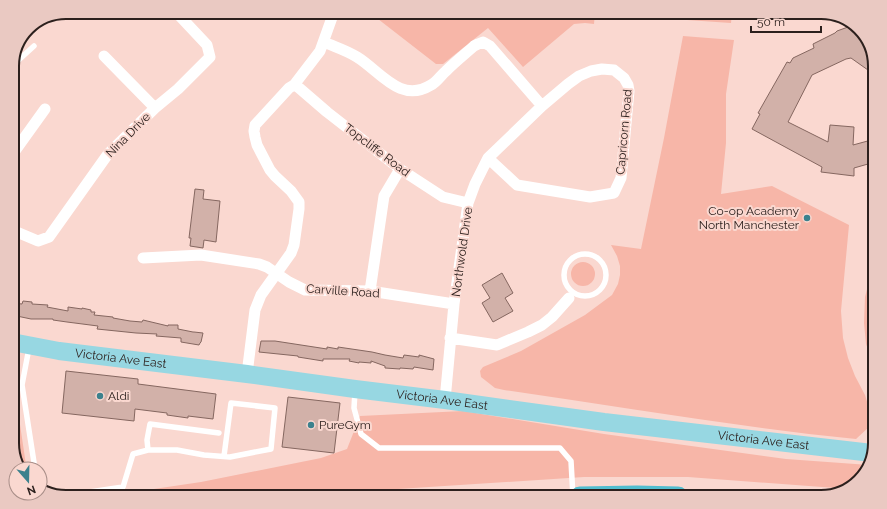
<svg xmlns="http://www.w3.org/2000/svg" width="887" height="509" font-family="Raleway,sans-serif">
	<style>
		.green { fill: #f7b6a8 }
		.building { fill: #d2b1a9; stroke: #856760 }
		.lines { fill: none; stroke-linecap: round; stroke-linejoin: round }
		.lane { stroke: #fff; stroke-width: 5.5 }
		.street { stroke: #fff; stroke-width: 11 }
		.primary { stroke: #97d7e2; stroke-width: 18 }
		.highway { stroke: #52bdcf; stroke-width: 21 }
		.poi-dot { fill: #3c818d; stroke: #fad8d0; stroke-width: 1.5 }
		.labels { text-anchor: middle; stroke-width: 4; stroke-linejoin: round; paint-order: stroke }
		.street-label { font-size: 12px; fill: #2c201d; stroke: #fad8d0 }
		.poi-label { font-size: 12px; fill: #2c201d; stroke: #fad8d0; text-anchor: start }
		.rim { fill: none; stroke: #2c201d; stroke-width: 2 }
	</style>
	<rect width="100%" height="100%" fill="#fad8d0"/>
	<path class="green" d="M 369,12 L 595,12 L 594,24 L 585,23 L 574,24 L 523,67 L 488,28 L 443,64 L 436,64 Z
		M 600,12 L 732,12 L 731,23 L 599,14 Z
		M 683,36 L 734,40 L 726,94 L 726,143 L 721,194 L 772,186 L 849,225 L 841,311 L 843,338 L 848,358 L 855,376 L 865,395 L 868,405 L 869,412 L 869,427 L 856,439 C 738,427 621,407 504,390 L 495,388 L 481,377 L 480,371 L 483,367 L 521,351 L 585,315 L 612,295 L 618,284 L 620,275 L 620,266 L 617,256 L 611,245 L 641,249 L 664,138 Z
		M571 274a12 12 0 1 1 24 0a12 12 0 1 1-24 0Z
		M 875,265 L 875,369 L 866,344 L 864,323 L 865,297 L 873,266 Z
		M 12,362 L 17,363 L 14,384 L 26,465 L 28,469 L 19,469 L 12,446 Z
		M 463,411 L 604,434 L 786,459 L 869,465 L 868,470 L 849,489 L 688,477 L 584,477 L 321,494 L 300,497 L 100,497 L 201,482 L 321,458 L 347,449 L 360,416 Z"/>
	<path class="building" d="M 848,27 L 858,28 L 866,36 L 875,63 L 875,75 L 851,58 L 846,59 L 812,75 L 788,122 L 828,142 L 830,125 L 854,127 L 853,145 L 875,139 L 875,162 L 854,168 L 854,176 L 821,172 L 822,167 L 752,129 L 760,114 L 758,113 L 787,62 L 790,63 L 793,58 L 814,48 L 813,44 L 835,33 L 837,31 Z
		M 195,189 L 204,190 L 203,199 L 220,201 L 216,242 L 204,240 L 203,248 L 190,246 L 191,238 L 189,238 Z
		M 502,273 L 513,293 L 505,298 L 513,311 L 493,322 L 482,303 L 490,298 L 482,285 Z
		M 23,301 L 32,302 L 32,304 L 48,305 L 47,307 L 68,311 L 68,307 L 82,309 L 82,308 L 91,310 L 91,312 L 95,312 L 94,315 L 113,317 L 113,318 L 130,321 L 142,322 L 143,320 L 168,326 L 168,325 L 178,325 L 178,329 L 193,332 L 194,332 L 203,333 L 201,342 L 200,343 L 199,345 L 181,342 L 181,338 L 156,336 L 157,334 L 136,333 L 97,329 L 98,326 L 67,322 L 53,320 L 53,319 L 31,319 L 12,315 L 12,303 L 22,304 Z
		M 261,341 L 275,341 L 327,349 L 327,347 L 338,349 L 338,347 L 372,352 L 385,355 L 403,358 L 404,355 L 419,357 L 419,355 L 434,359 L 433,370 L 414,367 L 413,369 L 400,368 L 400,369 L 385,368 L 385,366 L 371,361 L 371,363 L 359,362 L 359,363 L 349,361 L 350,359 L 323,359 L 323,361 L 298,357 L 298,356 L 259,352 Z
		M 66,371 L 138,379 L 138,384 L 216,394 L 213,419 L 188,416 L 188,418 L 167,415 L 167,413 L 135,409 L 134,421 L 62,413 Z
		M 288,397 L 340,403 L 334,453 L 282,447 Z"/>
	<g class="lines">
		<path class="lane" d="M 12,66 L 34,46
			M564 275a21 21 0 1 1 42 0a21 21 0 1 1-42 0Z
			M 29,348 L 22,385 L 35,469
			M 355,391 L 354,408 L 361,434 L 379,448 L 560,448 L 571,461 L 573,497
			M 148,450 L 147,440 L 150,424 L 219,433
			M 63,496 L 123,487 L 133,454 L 148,450 L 177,450 L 204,455 L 230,457 L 271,449 L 275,408 L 231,403 L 224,456"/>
		<path class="street" d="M 324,42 C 335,47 346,50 357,57 C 380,71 400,104 431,85 C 437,82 441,75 446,71 C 455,62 465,54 474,46 L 478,44 L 483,42 L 490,46 L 542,106
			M 104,56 L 155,108
			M 294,85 L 298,87 L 327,112 L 400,169 L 443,197 L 468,203
			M 12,155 L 45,109
			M 12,230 L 38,241 L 49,237 L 108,154 L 155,108 L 178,89 L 210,57 L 207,45 L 176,12
			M 143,258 L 201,255 L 259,264 L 267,267 L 289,282 L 305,290 L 370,291 L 454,304
			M 370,291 L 384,196 L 400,169
			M 450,338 L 497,345 L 528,332 L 542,325 L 552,317 L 569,298
			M 247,374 L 255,310 L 261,295 L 291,253 L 294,245 L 299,209 L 299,202 L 291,191 L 275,176 L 270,170 L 257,145 L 255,137 L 254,131 L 255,125 L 289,88 L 294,85 L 320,51 L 334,12
			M 445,400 L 454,304 L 468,203 L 475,184 L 488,158 L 542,106 L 568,84 L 579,76 L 591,71 L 602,69 L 614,70 L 624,78 L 628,85 L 629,91 L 621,178 L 614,193 L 590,197 L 517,185 L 488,158"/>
		<path class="primary" id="s1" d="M 12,342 L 59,351 L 247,374 L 355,389 L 445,400 L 604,422 L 872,453"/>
		<path class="highway" d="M 580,497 L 637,496 L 678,497"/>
	</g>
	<g class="poi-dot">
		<circle cx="807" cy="218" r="4"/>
		<circle cx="100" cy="396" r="4"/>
		<circle cx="311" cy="425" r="4"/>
	</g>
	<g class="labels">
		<g class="street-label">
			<text transform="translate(624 132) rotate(-85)" y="4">Capricorn Road</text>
			<text transform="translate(128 135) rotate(-45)" y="4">Nina Drive</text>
			<text transform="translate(377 150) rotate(37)" y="4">Topcliffe Road</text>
			<text transform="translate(462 252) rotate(-82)" y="4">Northwold Drive</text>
			<text transform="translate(343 291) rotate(4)" y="4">Carville Road</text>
			<text dy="4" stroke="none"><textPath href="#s1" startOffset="110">Victoria Ave East</textPath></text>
			<text dy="4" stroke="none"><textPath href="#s1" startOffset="434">Victoria Ave East</textPath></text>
			<text dy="4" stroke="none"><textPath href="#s1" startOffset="758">Victoria Ave East</textPath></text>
		</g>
		<g class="poi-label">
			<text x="799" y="215" text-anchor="end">Co-op Academy<tspan x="799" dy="14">North Manchester</tspan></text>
			<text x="108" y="400">Aldi</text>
			<text x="319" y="429">PureGym</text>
		</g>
	</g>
	<path d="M0 0H887V509H0ZM66 19H821A47 47 0 0 1 868 66V443A47 47 0 0 1 821 490H66A47 47 0 0 1 19 443V66A47 47 0 0 1 66 19Z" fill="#eac9c2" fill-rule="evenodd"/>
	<path class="rim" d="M66 19H821A47 47 0 0 1 868 66V443A47 47 0 0 1 821 490H66A47 47 0 0 1 19 443V66A47 47 0 0 1 66 19Z"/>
	<g transform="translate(28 481) rotate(160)"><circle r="19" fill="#fad8d0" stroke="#a88e88"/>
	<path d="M0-3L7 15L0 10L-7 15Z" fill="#3c818d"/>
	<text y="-6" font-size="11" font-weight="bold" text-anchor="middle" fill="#2c201d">N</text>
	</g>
	<path d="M751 26v6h70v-6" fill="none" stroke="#2c201d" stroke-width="2"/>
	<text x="757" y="26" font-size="12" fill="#2c201d" stroke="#fad8d0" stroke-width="3" paint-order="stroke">50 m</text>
</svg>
